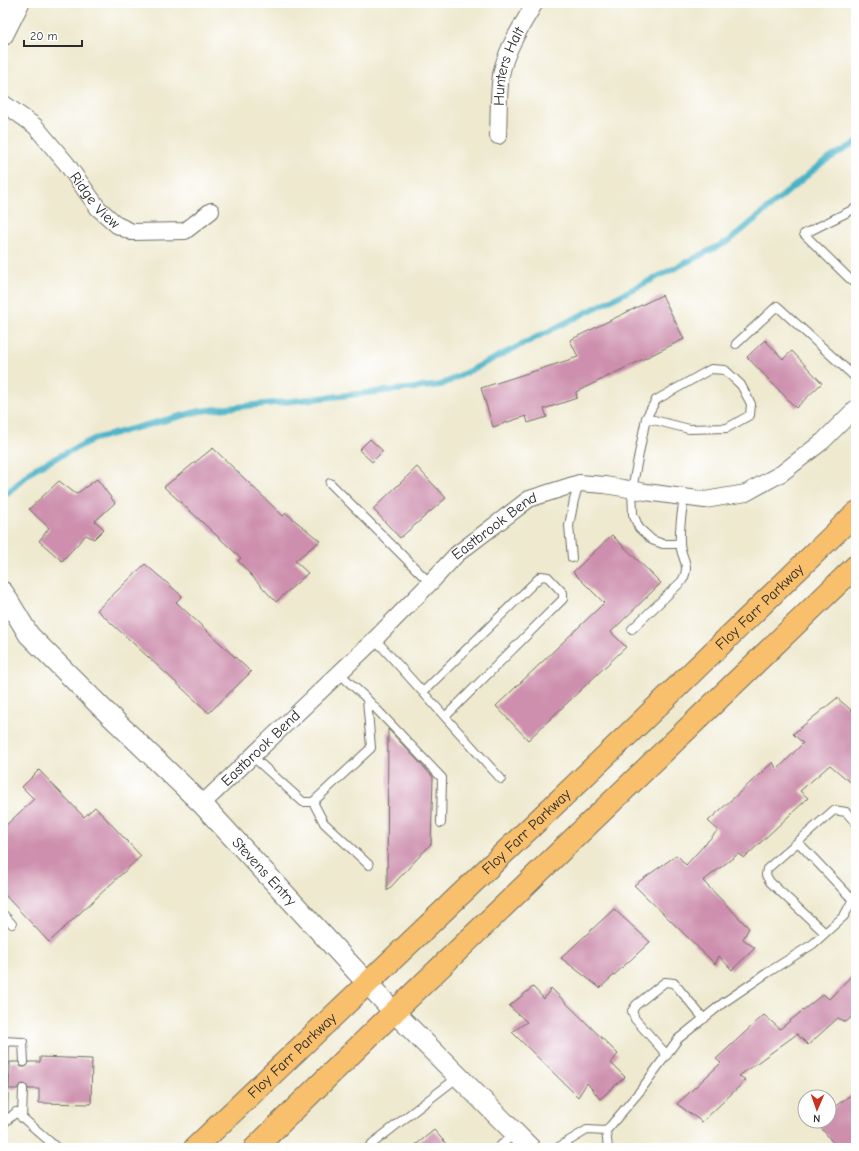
<svg xmlns="http://www.w3.org/2000/svg" width="859" height="1151" font-family="'Comic Neue',sans-serif">
	<style>
		.lines { fill: none; stroke-linecap: round; stroke-linejoin: round }
		.stream { stroke: #48b2c7; stroke-width: 6 }
		.building { fill: #cd8fad }
		.service-casing { stroke: #6f6e64; stroke-width: 10 }
		.minor-casing { stroke: #6f6e64; stroke-width: 18 }
		.tertiary-casing { stroke: #6f6e64; stroke-width: 22 }
		.primary-casing { stroke: #6f6e64; stroke-width: 24 }
		.service { stroke: #fff; stroke-width: 8 }
		.minor { stroke: #fff; stroke-width: 16 }
		.tertiary { stroke: #fff; stroke-width: 20 }
		.primary { stroke: #f8bf6c; stroke-width: 22 }
		.labels { text-anchor: middle; stroke-width: 3.5; stroke-linejoin: round; paint-order: stroke }
		.street-label { font-size: 15px; fill: #2b2b2b; stroke: #fff }
	</style>
	<rect width="100%" height="100%" fill="#fff"/>
	<filter id="ink" filterUnits="userSpaceOnUse"><feTurbulence type="fractalNoise" baseFrequency=".025" numOctaves="2"/><feDisplacementMap in="SourceGraphic" scale="8" xChannelSelector="R" yChannelSelector="G"/><feConvolveMatrix kernelMatrix="1 2 1 2 8 2 1 2 1" color-interpolation-filters="sRGB"/></filter>
	<filter id="wash" filterUnits="userSpaceOnUse"><feTurbulence type="fractalNoise" baseFrequency=".012" numOctaves="4" result="noise"/><feDisplacementMap in="SourceGraphic" scale="16" xChannelSelector="R" yChannelSelector="G"/><feGaussianBlur stdDeviation="0.9" result="paint"/><feColorMatrix in="noise" values="0 0 0 0 0 0 0 0 0 0 0 0 0 0 0 0 0 1.4 0 .05"/><feComposite in="paint" operator="in"/></filter>
	<g filter="url(#wash)">
		<rect width="100%" height="100%" fill="#eee9cf"/>
		<g class="lines">
			<path class="stream" d="M 3,497 L 34,469 L 94,439 L 200,411 L 441,385 L 729,241 L 823,162 L 856,143"/>
		</g>
		<g id="blocks">
			<path class="building" d="M 662,295 L 684,339 L 576,392 L 577,398 L 544,409 L 547,417 L 528,423 L 526,416 L 493,427 L 481,388 L 578,357 L 570,340 Z
				M 765,340 L 783,359 L 792,351 L 822,383 L 796,408 L 747,357 Z
				M 370,439 L 383,451 L 372,462 L 359,450 Z
				M 213,448 L 283,516 L 286,513 L 320,541 L 295,561 L 308,573 L 276,602 L 238,561 L 241,558 L 164,487 Z
				M 417,467 L 446,498 L 400,538 L 373,509 Z
				M 97,479 L 115,503 L 95,521 L 104,529 L 94,539 L 86,535 L 62,561 L 39,541 L 49,528 L 29,509 L 59,481 L 76,494 Z
				M 612,535 L 661,583 L 611,632 L 626,647 L 528,740 L 496,706 L 604,603 L 573,572 Z
				M 145,564 L 182,596 L 176,602 L 251,672 L 209,713 L 97,610 Z
				M 837,698 L 856,714 L 856,787 L 830,765 L 800,791 L 808,798 L 744,858 L 738,854 L 703,881 L 749,928 L 743,939 L 755,948 L 732,970 L 719,956 L 715,964 L 634,885 L 677,855 L 686,865 L 718,830 L 708,821 L 773,762 L 777,770 L 803,743 L 793,734 Z
				M 388,729 L 433,777 L 431,844 L 387,891 Z
				M 39,770 L 84,817 L 95,807 L 141,856 L 49,942 L 3,893 L 3,828 L 34,799 L 22,787 Z
				M 614,909 L 650,942 L 600,988 L 561,958 Z
				M 856,971 L 856,1013 L 846,1022 L 838,1018 L 808,1045 L 797,1034 L 739,1076 L 746,1080 L 702,1122 L 677,1104 L 721,1063 L 716,1059 L 764,1015 L 780,1029 L 823,994 L 829,999 Z
				M 533,987 L 544,999 L 551,988 L 618,1054 L 611,1063 L 625,1077 L 600,1099 L 587,1083 L 578,1097 L 512,1032 L 527,1022 L 509,1006 Z
				M 40,1057 L 92,1059 L 91,1104 L 39,1103 L 39,1089 L 28,1089 L 26,1085 L 23,1084 L 19,1086 L 17,1089 L 9,1089 L 10,1062 L 19,1062 L 21,1067 L 25,1067 L 27,1066 L 29,1062 L 40,1062 Z
				M 856,1091 L 856,1148 L 837,1148 L 816,1121 L 829,1121 L 829,1111 Z
				M 434,1130 L 450,1148 L 412,1148 Z"/>
		</g>
	</g>
	<g filter="url(#ink)">
		<use href="#blocks" fill-opacity="0" stroke="#6f6e64" stroke-width="1"/>
		<g class="lines">
			<defs>
				<path id="service" d="M 856,208 L 804,234 L 856,285
					M 736,344 L 777,306 L 856,378
					M 646,418 L 689,429 L 727,428 L 750,415 L 751,404 L 741,385 L 725,370 L 711,369 L 656,400 L 646,418 L 632,489 L 633,514 L 639,528 L 652,540 L 663,544 L 674,544 L 680,543
					M 330,483 L 430,583
					M 572,558 L 569,526 L 574,500 L 579,483
					M 632,629 L 682,581 C 692,564 680,558 680,542 C 679,527 682,512 684,497
					M 375,639 L 501,779
					M 340,674 L 364,696 L 442,778 L 441,823
					M 423,692 L 541,576 L 548,577 L 563,593 L 563,599 L 445,717
					M 252,756 L 303,802 L 313,802 L 371,748 L 367,699
					M 313,802 L 324,823 L 369,865
					M 798,842 L 853,900
					M 3,914 L 12,924
					M 825,933 L 770,882 L 766,875 L 767,869 L 834,810 L 846,812 L 856,823
					M 3,1041 L 23,1042 L 24,1062
					M 667,1055 L 635,1019 L 632,1011 L 636,1005 L 665,982 L 674,983 L 704,1019
					M 22,1118 L 23,1089
					M 3,1124 L 5,1041
					M 3,1124 L 16,1112 L 57,1148
					M 368,1148 L 373,1143 L 458,1077
					M 498,1148 L 515,1133
					M 557,1148 L 587,1130 L 606,1131
					M 608,1148 L 606,1131 L 640,1091 L 678,1039 L 723,1003 L 767,973 L 813,944 L 844,916 L 856,894"/>
				<g id="minor">
					<path id="s1" d="M 3,103 L 35,126 L 66,163 L 98,208 L 117,225 L 132,232 L 185,231 L 211,211"/>
					<path id="s2" d="M 498,136 C 499,116 498,95 501,75 C 506,49 522,25 535,3"/>
					<path id="s3" d="M 202,804 L 375,639 L 430,583 L 457,554 L 529,499 L 579,483 L 605,485 L 646,492 L 705,500 L 746,493 L 782,473 L 823,441 L 856,408"/>
				</g>
				<g id="tertiary">
					<path d="M 3,35 L 19,3"/>
					<path id="s4" d="M 3,592 L 29,635 L 102,708 L 202,804 L 394,1012 L 530,1148"/>
				</g>
				<g id="primary">
					<path id="s5" d="M 195,1148 L 640,723 L 856,513"/>
					<path d="M 255,1148 L 394,1012 L 856,566"/>
				</g>
			</defs>
			<use href="#service" class="service-casing"/>
			<use href="#minor" class="minor-casing"/>
			<use href="#tertiary" class="tertiary-casing"/>
			<use href="#primary" class="primary-casing"/>
			<use href="#service" class="service"/>
			<use href="#minor" class="minor"/>
			<use href="#tertiary" class="tertiary"/>
			<use href="#primary" class="primary"/>
		</g>
	</g>
	<g class="labels">
		<g class="street-label">
			<text dy="5" stroke="none"><textPath href="#s2" startOffset="71">Hunters Halt</textPath></text>
			<text dy="5" stroke="none"><textPath href="#s1" startOffset="135">Ridge View</textPath></text>
			<text dy="5" stroke="none"><textPath href="#s3" startOffset="404">Eastbrook Bend</textPath></text>
			<text dy="5" stroke="none"><textPath href="#s5" startOffset="782">Floy Farr Parkway</textPath></text>
			<text dy="5" stroke="none"><textPath href="#s3" startOffset="81">Eastbrook Bend</textPath></text>
			<text dy="5" stroke="none"><textPath href="#s5" startOffset="458">Floy Farr Parkway</textPath></text>
			<text dy="5" stroke="none"><textPath href="#s4" startOffset="384">Stevens Entry</textPath></text>
			<text dy="5" stroke="none"><textPath href="#s5" startOffset="134">Floy Farr Parkway</textPath></text>
		</g>
	</g>
	<rect width="859" height="1151" fill="none" stroke="#fff" stroke-width="16"/>
	<g transform="translate(817 1109) rotate(182)"><circle r="19" fill="#ffffff" stroke="#aaaaaa"/>
	<path d="M0-3L7 15L0 10L-7 15Z" fill="#c8321e"/>
	<text y="-6" font-size="11" font-weight="bold" text-anchor="middle" fill="#2b2b2b">N</text>
	</g>
	<path d="M24 40v6h58v-6" fill="none" stroke="#2b2b2b" stroke-width="2"/>
	<text x="30" y="40" font-size="12" fill="#2b2b2b" stroke="#ffffff" stroke-width="3" paint-order="stroke">20 m</text>
</svg>
